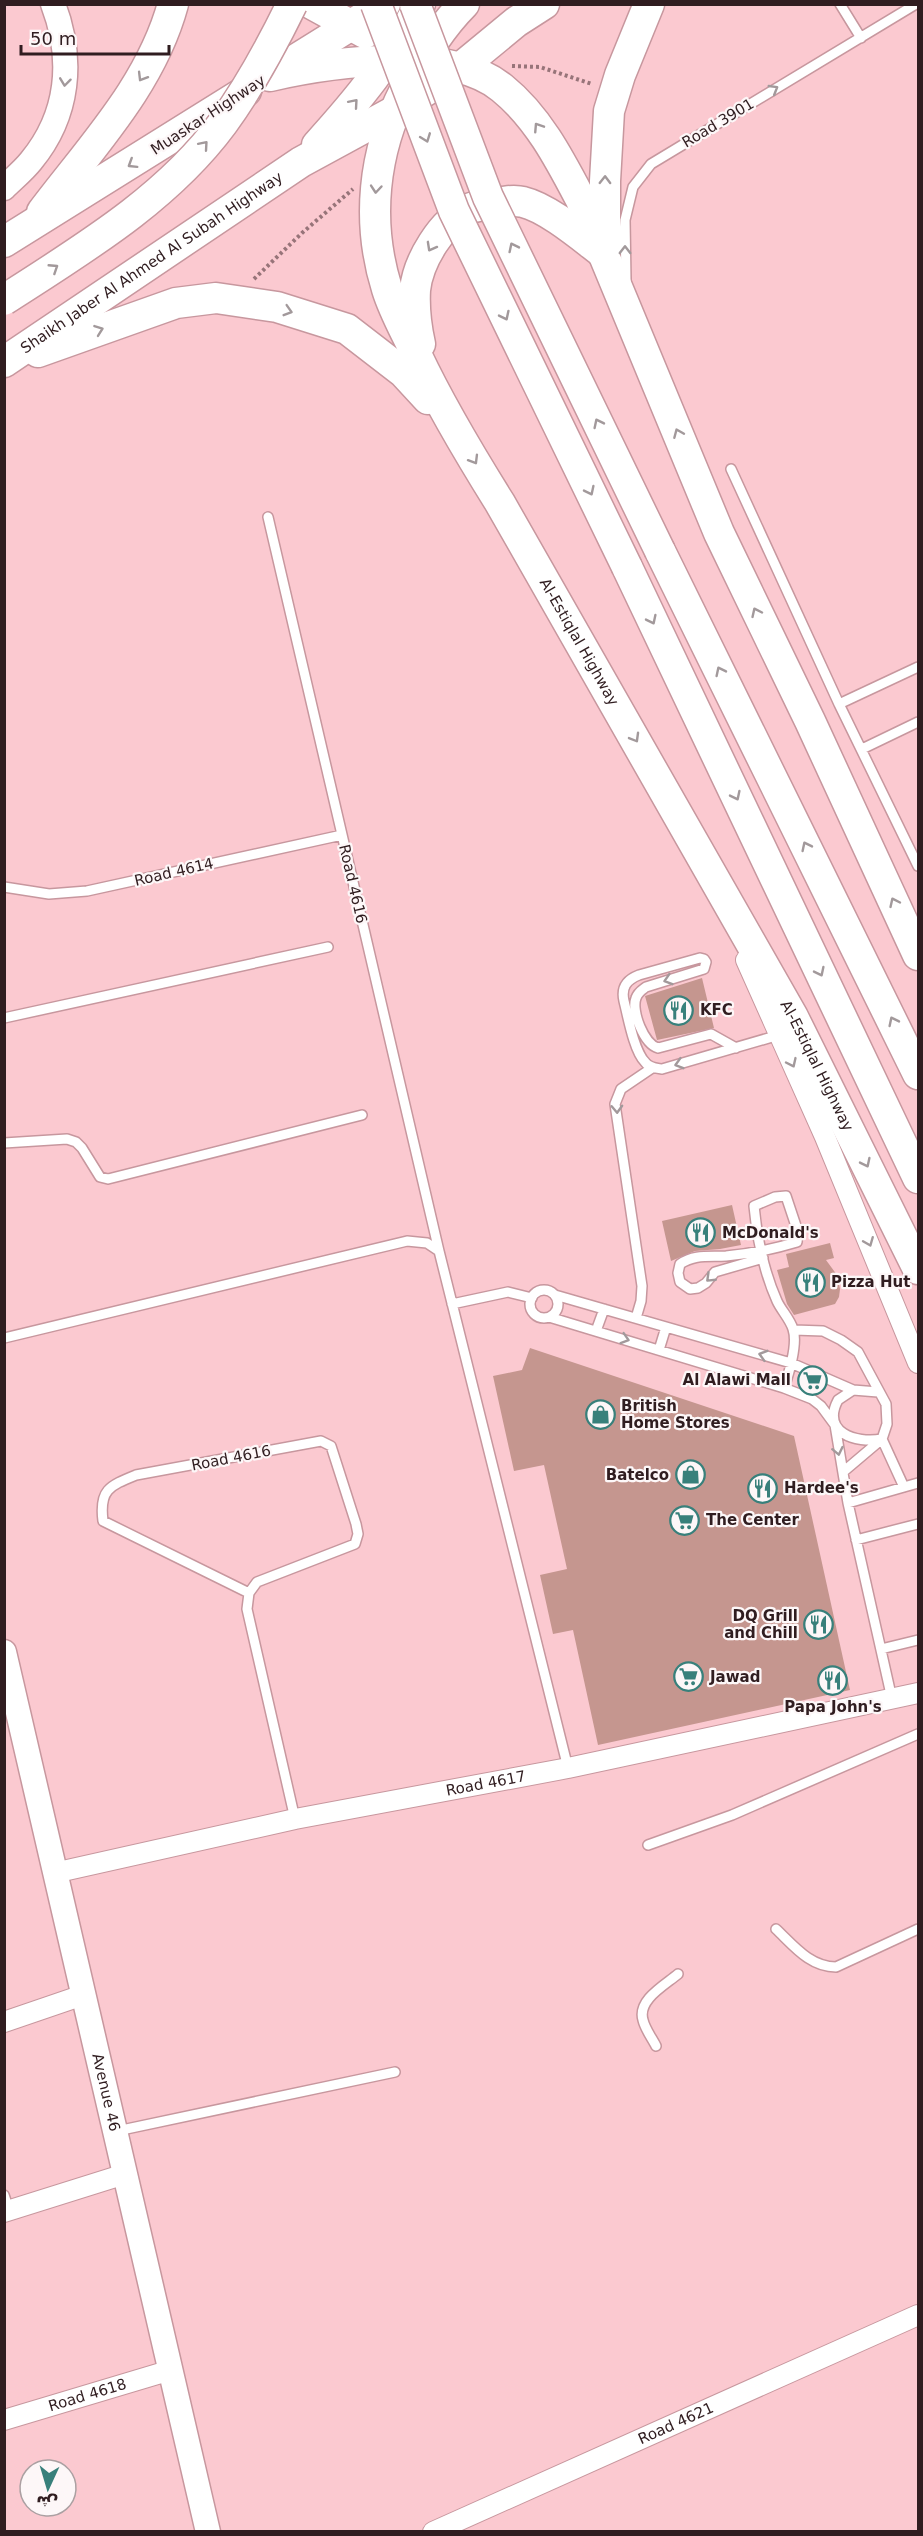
<svg xmlns="http://www.w3.org/2000/svg" width="923" height="2536" font-family="'DejaVu Sans',Vazirmatn,sans-serif">
	<style>
		.building { fill: #c5968f }
		.lines { fill: none; stroke-linecap: round; stroke-linejoin: round }
		.service-casing { stroke: #c7979e; stroke-width: 12 }
		.minor-casing { stroke: #c7979e; stroke-width: 22 }
		.tertiary-casing { stroke: #c7979e; stroke-width: 27 }
		.primary-casing { stroke: #c7979e; stroke-width: 33 }
		.path { stroke: #977479; stroke-width: 4; stroke-dasharray: 3 3; stroke-linecap: butt }
		.service { stroke: #fff; stroke-width: 9 }
		.minor { stroke: #fff; stroke-width: 20 }
		.tertiary { stroke: #fff; stroke-width: 24 }
		.primary { stroke: #fff; stroke-width: 30 }
		.primary-bridge-casing { stroke: #c7979e; stroke-width: 33; stroke-linecap: butt }
		.primary-bridge { stroke: #fff; stroke-width: 30 }
		.oneway { stroke: #a2999b }
		.labels { text-anchor: middle; stroke-width: 4.5; stroke-linejoin: round; paint-order: stroke }
		.street-label { font-size: 15px; fill: #301d20; stroke: #fdf7f8 }
		.poi-label { font-size: 15px; font-weight: bold; fill: #301d20; stroke: #fdf7f8; text-anchor: start }
	</style>
	<rect width="100%" height="100%" fill="#fbc9d0"/>
	<path class="building" d="M 702,978 L 714,1028 L 657,1040 L 645,996 Z
		M 732,1205 L 741,1245 L 720,1249 L 695,1251 L 671,1261 L 662,1221 Z
		M 830,1243 L 834,1258 L 826,1260 L 837,1275 L 840,1289 L 839,1297 L 835,1304 L 794,1315 L 787,1304 L 777,1270 L 789,1267 L 786,1254 Z
		M 530,1348 L 794,1436 L 850,1690 L 598,1745 L 573,1630 L 553,1634 L 540,1575 L 567,1569 L 544,1465 L 514,1471 L 493,1376 L 522,1370 Z"/>
	<g class="lines">
		<defs>
			<path id="service" d="M 840,4 L 861,38
				M 626,280 L 625,220 L 633,187 L 651,164 L 916,4
				M 731,469 L 839,704 L 918,866
				M 268,517 L 439,1251
				M 839,704 L 918,667
				M 862,749 L 918,722
				M 4,887 L 49,894 L 87,891 L 342,835
				M 4,1018 L 328,947
				M 736,1048 L 711,1034 L 658,1048 C 644,1044 631,1011 636,998 C 638,992 642,990 646,987 L 704,969 L 706,962 L 704,959 L 700,958 L 639,975 C 626,980 621,988 624,1001 C 628,1017 634,1051 645,1062 C 649,1068 656,1068 662,1069 L 779,1035
				M 4,1143 L 67,1139 L 76,1142 L 82,1148 L 100,1177 L 108,1179 L 362,1115
				M 763,1258 L 715,1272 L 706,1283 L 698,1288 L 690,1289 L 680,1282 L 678,1273 L 680,1264 C 695,1254 709,1257 726,1256 C 750,1254 774,1249 797,1242 L 798,1232 L 786,1196 L 775,1197 L 754,1206 C 757,1237 764,1272 777,1301 C 781,1310 790,1319 793,1329 C 798,1344 789,1373 784,1388
				M530 1304a14 14 0 1 1 28 0a14 14 0 1 1-28 0Z
				M 555,1295 L 791,1363 L 853,1390 L 878,1392
				M 452,1304 L 508,1292 L 532,1298
				M 549,1317 L 784,1388 L 812,1399 L 821,1406 L 835,1425 L 848,1503 L 892,1699
				M 636,1318 L 641,1301 L 642,1286 L 615,1104 L 621,1089 L 652,1068
				M 794,1330 L 823,1331 L 841,1340 L 858,1352 L 886,1404 L 887,1424 L 882,1439 L 843,1472
				M 596,1331 L 604,1309
				M 4,1338 L 407,1241 L 427,1243 L 439,1251 L 568,1768
				M 659,1350 L 666,1327
				M 853,1390 L 838,1400 C 821,1432 855,1444 882,1439 L 904,1487
				M 848,1503 L 918,1483
				M 856,1540 L 918,1524
				M 249,1593 L 103,1521 C 99,1490 109,1486 136,1475 L 321,1441 L 331,1446 L 356,1524 L 358,1534 L 355,1544 L 257,1582 L 249,1593 L 247,1609 L 295,1819
				M 881,1649 L 918,1640
				M 648,1845 L 732,1815 L 918,1734
				M 776,1929 C 794,1946 810,1967 836,1967 L 918,1929
				M 656,2046 C 652,2038 645,2029 643,2020 C 637,2000 665,1985 678,1974
				M 117,2131 L 395,2072
				M 4,2195 L 9,2210"/>
			<g id="minor">
				<path d="M 746,960 L 825,1137 L 918,1363"/>
				<path id="s1" d="M 54,1873 L 295,1819 L 568,1768 L 918,1693"/>
				<path d="M 4,2022 L 83,1995"/>
				<path d="M 4,2212 L 125,2174"/>
				<path id="s2" d="M 4,2420 L 171,2370"/>
				<path id="s3" d="M 433,2532 L 918,2315"/>
			</g>
			<g id="tertiary">
				<path d="M 4,188 C 13,179 23,171 31,161 C 69,115 74,59 53,4"/>
				<path id="s4" d="M 4,1652 L 208,2532"/>
			</g>
			<g id="primary">
				<path d="M 312,4 L 365,33"/>
				<path id="s5" d="M 464,4 C 439,29 421,59 405,90 C 373,152 366,222 387,289 C 394,312 407,334 417,356 C 441,407 470,455 500,503 L 793,1017 L 918,1269"/>
				<path d="M 287,65 L 385,4"/>
				<path d="M 270,76 C 332,62 449,45 502,88 C 538,117 560,160 581,200 L 719,533 L 810,721 L 918,955"/>
				<path d="M 317,145 C 357,101 393,57 420,4"/>
				<path d="M 42,212 C 91,147 151,85 173,4"/>
				<path d="M 4,242 L 246,91"/>
				<path d="M 608,244 L 605,219 L 605,181 L 609,111 L 620,75 L 649,4"/>
				<path d="M 420,344 C 416,326 414,308 415,290 C 418,261 442,221 469,209 C 474,206 481,206 487,205 C 498,203 512,199 523,202 C 548,208 582,237 603,253"/>
				<path d="M 38,352 L 176,303 L 216,298 L 277,307 L 347,329 L 404,373 L 428,399"/>
				<path id="s6" d="M 4,362 L 301,162 L 393,112 L 459,69 L 516,22 L 544,4"/>
				<path d="M 660,551 L 918,1074"/>
				<path d="M 627,567 L 918,1178"/>
			</g>
		</defs>
		<use href="#service" class="service-casing"/>
		<use href="#minor" class="minor-casing"/>
		<use href="#tertiary" class="tertiary-casing"/>
		<use href="#primary" class="primary-casing"/>
		<path class="path" d="M 512,66 L 540,67 L 592,84
			M 254,279 L 302,233 L 353,189"/>
		<use href="#service" class="service"/>
		<use href="#minor" class="minor"/>
		<use href="#tertiary" class="tertiary"/>
		<use href="#primary" class="primary"/>
		<defs>
			<path id="primary-bridge" d="M 376,4 L 454,211 L 627,567
				M 415,4 L 488,197 L 660,551
				M 4,300 C 83,249 167,199 223,123 C 250,86 272,45 292,4"/>
		</defs>
		<use href="#primary-bridge" class="primary-bridge-casing"/>
		<use href="#primary-bridge" class="primary-bridge"/>
	</g>
	<defs><path id="oneway-chevron" d="M-2-3.5L2.5 0L-2 3.5" fill="none" stroke-width="1.6" stroke-linecap="round" stroke-linejoin="round" transform="scale(1.5)"/></defs>
	<g class="oneway">
		<use href="#oneway-chevron" transform="translate(142 77) rotate(121)"/>
		<use href="#oneway-chevron" transform="translate(65 82) rotate(97)"/>
		<use href="#oneway-chevron" transform="translate(774 89) rotate(-31)"/>
		<use href="#oneway-chevron" transform="translate(354 103) rotate(-49)"/>
		<use href="#oneway-chevron" transform="translate(538 127) rotate(-123)"/>
		<use href="#oneway-chevron" transform="translate(426 138) rotate(69)"/>
		<use href="#oneway-chevron" transform="translate(204 145) rotate(-49)"/>
		<use href="#oneway-chevron" transform="translate(132 164) rotate(148)"/>
		<use href="#oneway-chevron" transform="translate(605 180) rotate(-89)"/>
		<use href="#oneway-chevron" transform="translate(376 189) rotate(95)"/>
		<use href="#oneway-chevron" transform="translate(431 247) rotate(119)"/>
		<use href="#oneway-chevron" transform="translate(513 247) rotate(-116)"/>
		<use href="#oneway-chevron" transform="translate(625 250) rotate(-90)"/>
		<use href="#oneway-chevron" transform="translate(54 268) rotate(-33)"/>
		<use href="#oneway-chevron" transform="translate(288 311) rotate(17)"/>
		<use href="#oneway-chevron" transform="translate(505 316) rotate(64)"/>
		<use href="#oneway-chevron" transform="translate(99 330) rotate(-20)"/>
		<use href="#oneway-chevron" transform="translate(598 423) rotate(-116)"/>
		<use href="#oneway-chevron" transform="translate(678 433) rotate(-113)"/>
		<use href="#oneway-chevron" transform="translate(474 460) rotate(59)"/>
		<use href="#oneway-chevron" transform="translate(590 491) rotate(64)"/>
		<use href="#oneway-chevron" transform="translate(756 612) rotate(-115)"/>
		<use href="#oneway-chevron" transform="translate(652 620) rotate(64)"/>
		<use href="#oneway-chevron" transform="translate(720 671) rotate(-116)"/>
		<use href="#oneway-chevron" transform="translate(635 738) rotate(60)"/>
		<use href="#oneway-chevron" transform="translate(736 796) rotate(64)"/>
		<use href="#oneway-chevron" transform="translate(806 846) rotate(-116)"/>
		<use href="#oneway-chevron" transform="translate(894 902) rotate(-115)"/>
		<use href="#oneway-chevron" transform="translate(820 972) rotate(64)"/>
		<use href="#oneway-chevron" transform="translate(668 980) rotate(163)"/>
		<use href="#oneway-chevron" transform="translate(893 1021) rotate(-116)"/>
		<use href="#oneway-chevron" transform="translate(792 1063) rotate(65)"/>
		<use href="#oneway-chevron" transform="translate(679 1064) rotate(164)"/>
		<use href="#oneway-chevron" transform="translate(617 1109) rotate(88)"/>
		<use href="#oneway-chevron" transform="translate(866 1163) rotate(64)"/>
		<use href="#oneway-chevron" transform="translate(869 1242) rotate(68)"/>
		<use href="#oneway-chevron" transform="translate(710 1278) rotate(136)"/>
		<use href="#oneway-chevron" transform="translate(625 1339) rotate(17)"/>
		<use href="#oneway-chevron" transform="translate(763 1355) rotate(-164)"/>
		<use href="#oneway-chevron" transform="translate(838 1451) rotate(78)"/>
	</g>
	<defs>
		<symbol id="restaurant-ring" viewBox="-11 -11 22 22"><circle r="9.5" fill="#fdf7f8" stroke="#38807b" stroke-width="1.5"/><path d="M-5-6h1v4h1v-4h1v4h1v-4h1v5L-1.5 .5V6h-2V.5L-5-1ZM5-6V6H3V1.5H1.5Q1.5-4 5-6Z" fill="#38807b"/></symbol>
		<symbol id="supermarket-ring" viewBox="-11 -11 22 22"><circle r="9.5" fill="#fdf7f8" stroke="#38807b" stroke-width="1.5"/><path d="M-6-5.5h2.5l.6 2H6L4.5 2H-2.5L-4.4-4H-6ZM-1.5 3.2a1.3 1.3 0 1 0 .1 0ZM3 3.2a1.3 1.3 0 1 0 .1 0Z" fill="#38807b"/></symbol>
		<symbol id="shop-ring" viewBox="-11 -11 22 22"><circle r="9.5" fill="#fdf7f8" stroke="#38807b" stroke-width="1.5"/><path d="M-5-2.5h2.3a2.7 3.5 0 0 1 5.4 0H5L5.5 6h-11ZM-1.5-2.5h3a1.5 2.3 0 0 0-3 0Z" fill="#38807b"/></symbol>
	</defs>
	<g fill-rule="evenodd">
		<use href="#restaurant-ring" x="662" y="994" width="33" height="33"/>
		<use href="#restaurant-ring" x="684" y="1216" width="33" height="33"/>
		<use href="#restaurant-ring" x="794" y="1266" width="33" height="33"/>
		<use href="#supermarket-ring" x="796" y="1364" width="33" height="33"/>
		<use href="#shop-ring" x="584" y="1398" width="33" height="33"/>
		<use href="#shop-ring" x="674" y="1458" width="33" height="33"/>
		<use href="#restaurant-ring" x="746" y="1472" width="33" height="33"/>
		<use href="#supermarket-ring" x="668" y="1504" width="33" height="33"/>
		<use href="#restaurant-ring" x="802" y="1608" width="33" height="33"/>
		<use href="#supermarket-ring" x="672" y="1660" width="33" height="33"/>
		<use href="#restaurant-ring" x="816" y="1664" width="33" height="33"/>
	</g>
	<g class="labels">
		<g class="street-label">
			<text transform="translate(208 115) rotate(-33)" y="5">Muaskar Highway</text>
			<text transform="translate(718 123) rotate(-31)" y="5">Road 3901</text>
			<text dy="5" stroke="none"><textPath href="#s6" startOffset="178">Shaikh Jaber Al Ahmed Al Subah Highway</textPath></text>
			<text dy="5" stroke="none"><textPath href="#s5" startOffset="712">Al-Estiqlal Highway</textPath></text>
			<text transform="translate(174 872) rotate(-13)" y="5">Road 4614</text>
			<text transform="translate(353 884) rotate(77)" y="5">Road 4616</text>
			<text dy="5" stroke="none"><textPath href="#s5" startOffset="1198">Al-Estiqlal Highway</textPath></text>
			<text transform="translate(231 1458) rotate(-11)" y="5">Road 4616</text>
			<text dy="5" stroke="none"><textPath href="#s1" startOffset="441">Road 4617</textPath></text>
			<text dy="5" stroke="none"><textPath href="#s4" startOffset="452">Avenue 46</textPath></text>
			<text dy="5" stroke="none"><textPath href="#s2" startOffset="87">Road 4618</textPath></text>
			<text dy="5" stroke="none"><textPath href="#s3" startOffset="266">Road 4621</textPath></text>
		</g>
		<g class="poi-label">
			<text x="700" y="1015">KFC</text>
			<text x="722" y="1238">McDonald's</text>
			<text x="831" y="1287">Pizza Hut</text>
			<text x="791" y="1385" text-anchor="end">Al Alawi Mall</text>
			<text x="621" y="1411">British<tspan x="621" dy="17">Home Stores</tspan></text>
			<text x="669" y="1480" text-anchor="end">Batelco</text>
			<text x="784" y="1493">Hardee's</text>
			<text x="706" y="1525">The Center</text>
			<text x="798" y="1621" text-anchor="end">DQ Grill<tspan x="798" dy="17">and Chill</tspan></text>
			<text x="710" y="1682">Jawad</text>
			<text x="833" y="1712" text-anchor="middle">Papa John's</text>
		</g>
	</g>
	<rect width="923" height="2536" fill="none" stroke="#301d20" stroke-width="12"/>
	<g transform="translate(48 2488) rotate(184)"><circle r="28" fill="#fdf7f8" stroke="#aba0a2" stroke-width="1.5"/>
	<path d="M0-4.5L10 22L0 15L-10 22Z" fill="#38807b"/>
	<text y="-9" font-size="16" font-weight="bold" text-anchor="middle" fill="#301d20">ش</text>
	</g>
	<path d="M21 45v9h148v-9" fill="none" stroke="#301d20" stroke-width="3"/>
	<text x="30" y="45" font-size="18" fill="#301d20" stroke="#fdf7f8" stroke-width="4.5" paint-order="stroke">50 m</text>
</svg>
